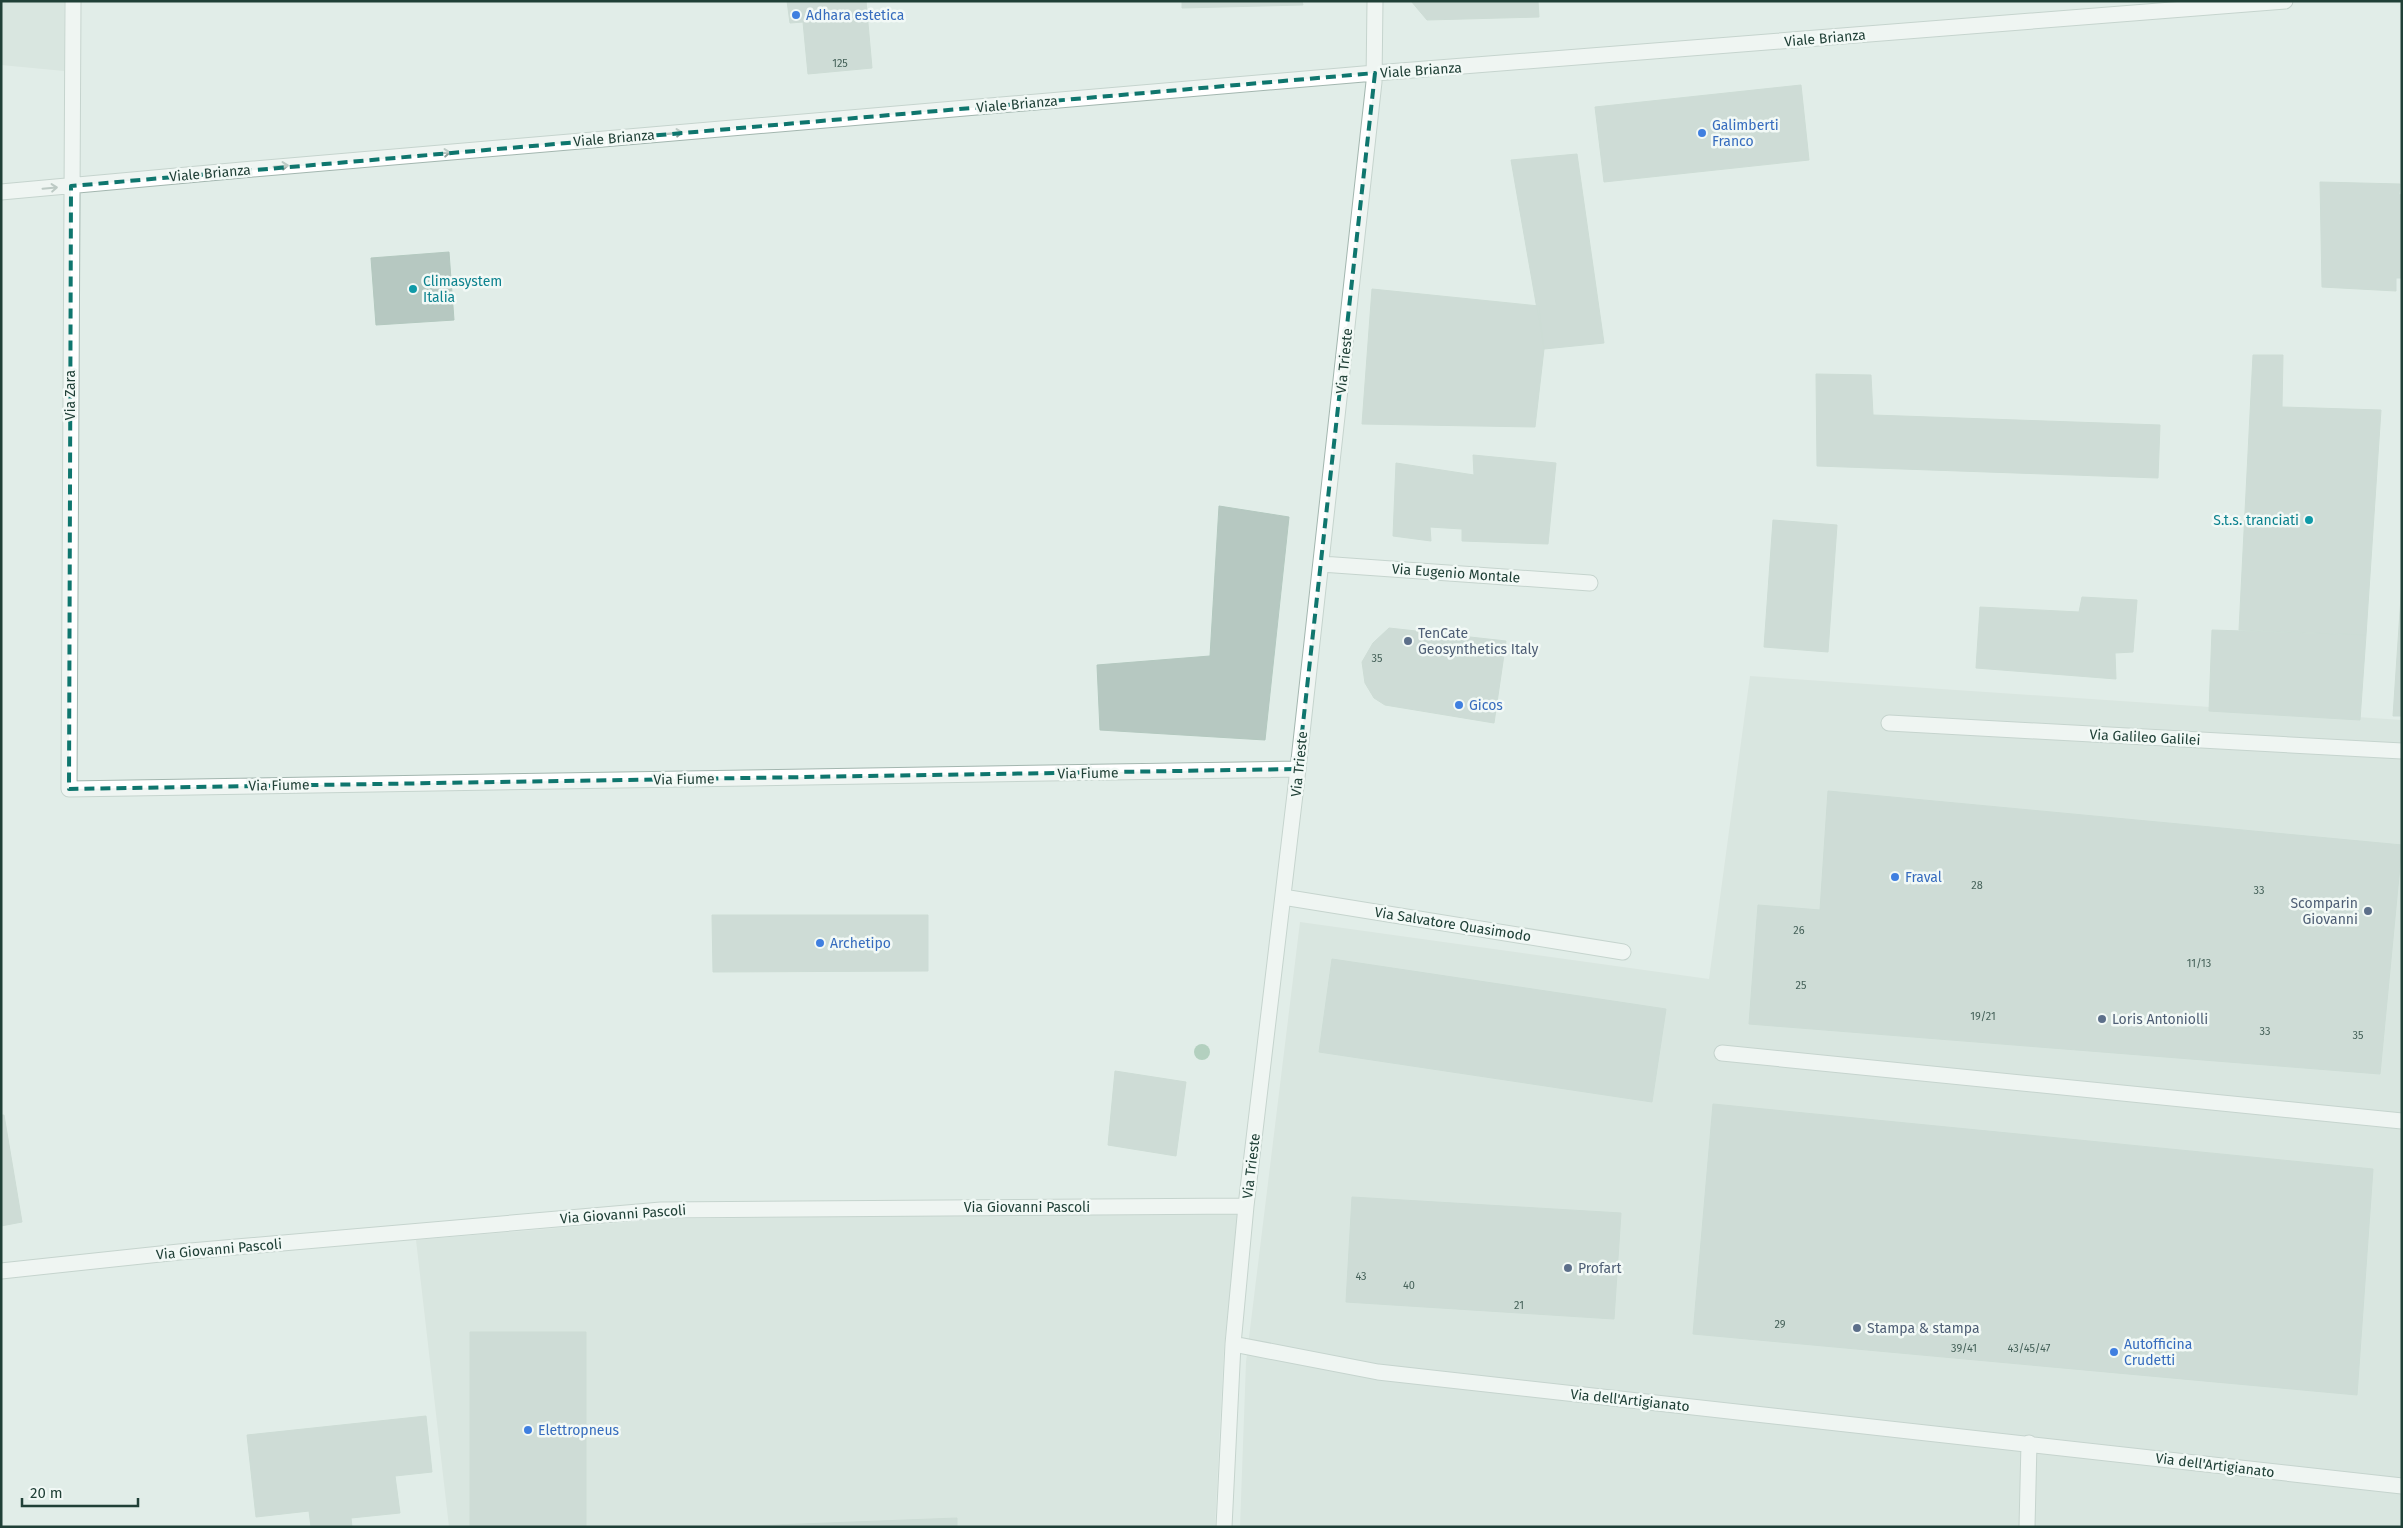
<svg xmlns="http://www.w3.org/2000/svg" width="2403" height="1528" font-family="'Fira Sans',sans-serif">
	<style>
		.built { fill: #cfddd7 }
		.building { fill: #b6c8c1; stroke: #b3c8bf }
		.lines { fill: none; stroke-linecap: round; stroke-linejoin: round }
		.minor-casing { stroke: #a3b6af; stroke-width: 17 }
		.minor { stroke: #fff; stroke-width: 15 }
		.tree { fill: #7aae8f }
		.oneway { stroke: #90a09b }
		.marked { fill: none; stroke: #0f766e; stroke-width: 4; stroke-dasharray: 10 6; stroke-linejoin: round }
		.shop-dot { fill: #3f7fe0; stroke: #f2f9f6; stroke-width: 2 }
		.culture-dot { fill: #0f9aa8; stroke: #f2f9f6; stroke-width: 2 }
		.service-dot { fill: #5c6f8a; stroke: #f2f9f6; stroke-width: 2 }
		.labels { text-anchor: middle; stroke-width: 5; stroke-linejoin: round; paint-order: stroke }
		.number-label { font-size: 11px; fill: #46625a }
		.shop-label { font-size: 14px; fill: #366cbe; stroke: #f2f9f6; text-anchor: start }
		.street-label { font-size: 14px; fill: #204037; stroke: #f2f9f6 }
		.culture-label { font-size: 14px; fill: #0d838f; stroke: #f2f9f6; text-anchor: start }
		.service-label { font-size: 14px; fill: #4e5e75; stroke: #f2f9f6; text-anchor: start }
	</style>
	<rect width="100%" height="100%" fill="#e1ede8"/>
	<path class="built" d="M 1,1 L 64,1 L 64,71 L 1,65 Z
		M 1750,676 L 2402,720 L 2402,1527 L 1240,1527 L 1246,1362 L 1300,922 L 1709,979 Z
		M 1239,1212 L 1224,1348 L 1215,1527 L 449,1527 L 416,1240 L 662,1219 Z"/>
	<path class="building" d="M 787,1 L 866,1 L 872,68 L 808,74 L 803,22 L 790,23 Z
		M 1182,1 L 1302,1 L 1303,5 L 1182,8 Z
		M 1411,1 L 1538,1 L 1539,17 L 1427,20 Z
		M 1801,85 L 1809,160 L 1604,182 L 1595,107 Z
		M 1577,154 L 1604,343 L 1544,349 L 1511,160 Z
		M 2320,182 L 2400,184 L 2399,195 L 2402,194 L 2402,278 L 2396,278 L 2396,291 L 2322,287 Z
		M 449,252 L 454,320 L 376,325 L 371,258 Z
		M 1372,289 L 1539,306 L 1544,349 L 1535,427 L 1362,424 Z
		M 2253,355 L 2283,355 L 2282,407 L 2381,410 L 2366,635 L 2239,630 Z
		M 1816,374 L 1871,375 L 1873,415 L 2160,425 L 2158,478 L 1817,466 Z
		M 1473,455 L 1556,463 L 1548,544 L 1462,541 L 1462,529 L 1430,527 L 1431,541 L 1393,536 L 1396,463 L 1474,475 Z
		M 1219,506 L 1289,517 L 1265,740 L 1100,730 L 1097,665 L 1210,656 Z
		M 1773,520 L 1837,525 L 1828,652 L 1764,647 Z
		M 2402,582 L 2402,716 L 2393,716 Z
		M 2082,597 L 2137,600 L 2133,652 L 2115,653 L 2116,679 L 1976,668 L 1980,607 L 2079,612 Z
		M 1389,628 L 1506,641 L 1494,723 L 1385,705 L 1374,698 L 1365,683 L 1362,662 L 1373,643 Z
		M 2212,630 L 2366,635 L 2360,720 L 2209,711 Z
		M 1828,791 L 2402,845 L 2380,1074 L 1749,1024 L 1758,905 L 1820,910 Z
		M 712,915 L 928,915 L 928,971 L 713,972 Z
		M 1332,959 L 1666,1009 L 1652,1102 L 1319,1052 Z
		M 1115,1071 L 1186,1082 L 1176,1156 L 1108,1145 Z
		M 1713,1104 L 2373,1169 L 2357,1395 L 1693,1334 Z
		M 1,1115 L 4,1115 L 22,1222 L 1,1226 Z
		M 1352,1197 L 1621,1213 L 1614,1319 L 1346,1302 Z
		M 470,1332 L 586,1332 L 586,1527 L 470,1527 Z
		M 426,1416 L 432,1472 L 395,1476 L 400,1513 L 351,1518 L 352,1527 L 311,1527 L 309,1511 L 256,1517 L 247,1435 Z
		M 957,1518 L 957,1527 L 724,1527 Z"/>
	<g class="lines">
		<defs>
			<path id="minor" d="M 73,1 L 69,789 L 1298,769
				M 1,192 L 242,170 L 1375,73 L 2285,1
				M 1321,564 L 1590,583
				M 1889,723 L 2402,751
				M 1283,897 L 1623,952
				M 1722,1053 L 2402,1121
				M 1,1271 L 179,1252 L 661,1210 L 1246,1206
				M 1233,1344 L 1378,1372 L 2402,1486
				M 1224,1527 L 1233,1344 L 1246,1206 L 1298,769 L 1374,82 L 1375,1
				M 2027,1527 L 2029,1443"/>
		</defs>
		<use href="#minor" class="minor-casing"/>
		<use href="#minor" class="minor"/>
	</g>
	<circle class="tree" cx="1202" cy="1052" r="8"/>
	<defs><path id="oneway-shaft" d="M-6 0H5M1.5-3L5.5 0L1.5 3" fill="none" stroke-width="1.6" stroke-linecap="round" stroke-linejoin="round" transform="scale(1.25)"/></defs>
	<g class="oneway">
		<use href="#oneway-shaft" transform="translate(675 133) rotate(-5)"/>
		<use href="#oneway-shaft" transform="translate(443 153) rotate(-5)"/>
		<use href="#oneway-shaft" transform="translate(281 166) rotate(-5)"/>
		<use href="#oneway-shaft" transform="translate(50 188) rotate(-5)"/>
	</g>
	<path d="M0 0H2403V1528H0ZM 1375,73 L 1298,769 L 69,789 L 71,186 Z" fill="#e1ede8" fill-opacity=".55" fill-rule="evenodd"/>
	<path class="marked" d="M 1375,73 L 1298,769 L 69,789 L 71,186 Z"/>
	<g class="shop-dot">
		<circle cx="796" cy="15" r="5"/>
		<circle cx="1702" cy="133" r="5"/>
		<circle cx="1459" cy="705" r="5"/>
		<circle cx="1895" cy="877" r="5"/>
		<circle cx="820" cy="943" r="5"/>
		<circle cx="2114" cy="1352" r="5"/>
		<circle cx="528" cy="1430" r="5"/>
	</g>
	<g class="culture-dot">
		<circle cx="413" cy="289" r="5"/>
		<circle cx="2309" cy="520" r="5"/>
	</g>
	<g class="service-dot">
		<circle cx="1408" cy="641" r="5"/>
		<circle cx="2368" cy="911" r="5"/>
		<circle cx="2102" cy="1019" r="5"/>
		<circle cx="1568" cy="1268" r="5"/>
		<circle cx="1857" cy="1328" r="5"/>
	</g>
	<g class="labels">
		<g class="number-label">
			<text x="840" y="67">125</text>
			<text x="1377" y="662">35</text>
			<text x="1977" y="889">28</text>
			<text x="2259" y="894">33</text>
			<text x="1799" y="934">26</text>
			<text x="2199" y="967">11/13</text>
			<text x="1801" y="989">25</text>
			<text x="1983" y="1020">19/21</text>
			<text x="2265" y="1035">33</text>
			<text x="2358" y="1039">35</text>
			<text x="1361" y="1280">43</text>
			<text x="1409" y="1289">40</text>
			<text x="1519" y="1309">21</text>
			<text x="1780" y="1328">29</text>
			<text x="1964" y="1352">39/41</text>
			<text x="2029" y="1352">43/45/47</text>
		</g>
		<g class="shop-label">
			<text x="806" y="20">Adhara estetica</text>
			<text x="1712" y="130">Galimberti<tspan x="1712" dy="16">Franco</tspan></text>
			<text x="1469" y="710">Gicos</text>
			<text x="1905" y="882">Fraval</text>
			<text x="830" y="948">Archetipo</text>
			<text x="2124" y="1349">Autofficina<tspan x="2124" dy="16">Crudetti</tspan></text>
			<text x="538" y="1435">Elettropneus</text>
		</g>
		<g class="street-label">
			<text transform="translate(1825 38) rotate(-5)" y="5">Viale Brianza</text>
			<text transform="translate(1421 70) rotate(-4)" y="5">Viale Brianza</text>
			<text transform="translate(1017 104) rotate(-5)" y="5">Viale Brianza</text>
			<text transform="translate(614 138) rotate(-5)" y="5">Viale Brianza</text>
			<text transform="translate(210 173) rotate(-5)" y="5">Viale Brianza</text>
			<text transform="translate(1344 361) rotate(-84)" y="5">Via Trieste</text>
			<text transform="translate(70 395) rotate(-90)" y="5">Via Zara</text>
			<text transform="translate(1456 573) rotate(4)" y="5">Via Eugenio Montale</text>
			<text transform="translate(2145 737) rotate(3)" y="5">Via Galileo Galilei</text>
			<text transform="translate(1299 764) rotate(-84)" y="5">Via Trieste</text>
			<text transform="translate(1088 773) rotate(-1)" y="5">Via Fiume</text>
			<text transform="translate(684 779) rotate(-1)" y="5">Via Fiume</text>
			<text transform="translate(279 785) rotate(-1)" y="5">Via Fiume</text>
			<text transform="translate(1453 924) rotate(9)" y="5">Via Salvatore Quasimodo</text>
			<text transform="translate(1251 1166) rotate(-83)" y="5">Via Trieste</text>
			<text x="1027" y="1212">Via Giovanni Pascoli</text>
			<text transform="translate(623 1214) rotate(-4)" y="5">Via Giovanni Pascoli</text>
			<text transform="translate(219 1249) rotate(-5)" y="5">Via Giovanni Pascoli</text>
			<text transform="translate(1630 1400) rotate(6)" y="5">Via dell'Artigianato</text>
			<text transform="translate(2215 1465) rotate(7)" y="5">Via dell'Artigianato</text>
		</g>
		<g class="culture-label">
			<text x="423" y="286">Climasystem<tspan x="423" dy="16">Italia</tspan></text>
			<text x="2299" y="525" text-anchor="end">S.t.s. tranciati</text>
		</g>
		<g class="service-label">
			<text x="1418" y="638">TenCate<tspan x="1418" dy="16">Geosynthetics Italy</tspan></text>
			<text x="2358" y="908" text-anchor="end">Scomparin<tspan x="2358" dy="16">Giovanni</tspan></text>
			<text x="2112" y="1024">Loris Antoniolli</text>
			<text x="1578" y="1273">Profart</text>
			<text x="1867" y="1333">Stampa &amp; stampa</text>
		</g>
	</g>
	<rect width="2403" height="1528" fill="none" stroke="#204037" stroke-width="5"/>
	<path d="M22 1498v8h116v-8" fill="none" stroke="#204037" stroke-width="2.5"/>
	<text x="30" y="1498" font-size="15" fill="#204037" stroke="#f2f9f6" stroke-width="4" paint-order="stroke">20 m</text>
</svg>
